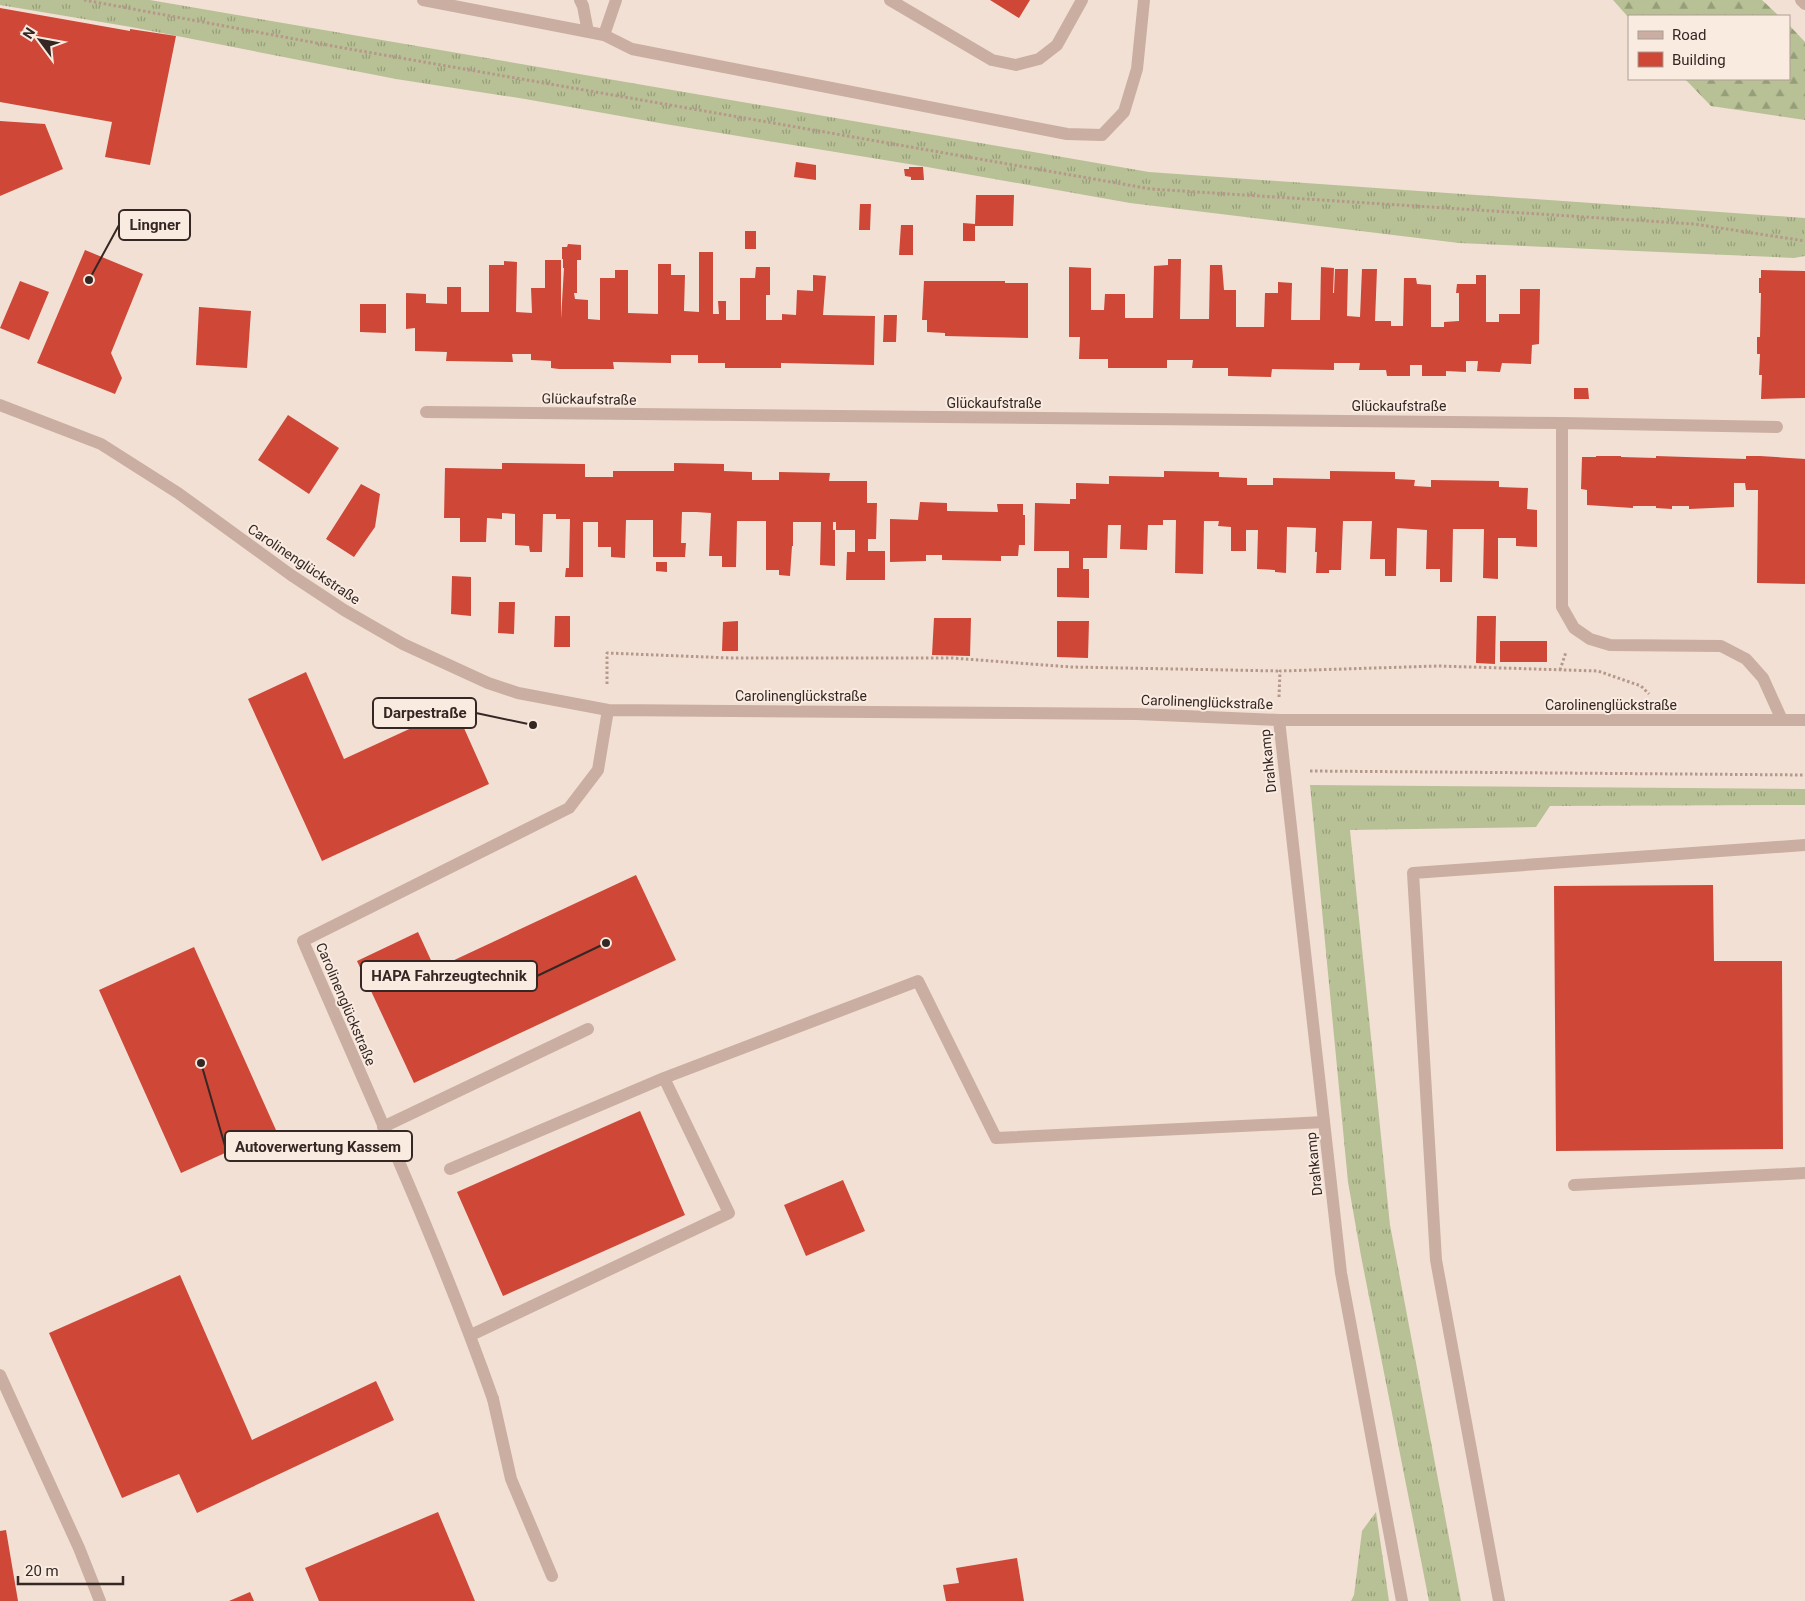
<svg xmlns="http://www.w3.org/2000/svg" width="1805" height="1601" font-family="Roboto,sans-serif">
	<style>
		.grass { fill: url(#grass-tufts) }
		.forest { fill: url(#forest-firs) }
		.building { fill: #ce4737 }
		.lines { fill: none; stroke-linecap: round; stroke-linejoin: round }
		.path { stroke: #b6988b; stroke-width: 3; stroke-dasharray: 2.5 2.5; stroke-linecap: butt }
		.service { stroke: #caaea1; stroke-width: 12 }
		.minor { stroke: #caaea1; stroke-width: 12 }
		.labels { text-anchor: middle; stroke-width: 4; stroke-linejoin: round; paint-order: stroke }
		.street-label { font-size: 14px; fill: #342724; stroke: #faebe1 }
		.leader { fill: none; stroke: #342724; stroke-width: 2 }
		.callout-dot { fill: #342724; stroke: #faebe1; stroke-width: 2 }
		.callout { fill: #faebe1; stroke: #342724; stroke-width: 2 }
		.callout-label { font-size: 15px; text-anchor: middle; font-weight: bold; fill: #342724 }
	</style>
	<defs>
		<pattern id="grass-tufts" width="24" height="20" patternUnits="userSpaceOnUse" patternTransform="scale(1.25)"><rect width="24" height="20" fill="#b8c195"/><path d="M3 7l-1-3M5 7V3M7 7l1-3M15 17l-1-3M17 17v-4M19 17l1-3" fill="none" stroke="#969d79"/></pattern>
		<pattern id="forest-firs" width="22" height="20" patternUnits="userSpaceOnUse" patternTransform="scale(1.25)"><rect width="22" height="20" fill="#b8c195"/><path d="M5 1l3.5 6h-7zM16 11l3.5 6h-7z" fill="#969d79"/></pattern>
	</defs>
	<rect width="100%" height="100%" fill="#f2e0d5"/>
	<path class="grass" d="M 0,0 L 150,0 L 1149,172 L 1805,218 L 1805,256 L 1794,258 L 1459,243 L 1130,203 L 927,167 L 665,124 L 525,99 L 396,79 L 131,27 L 0,5 Z
		M 1310,785 L 1805,789 L 1805,805 L 1550,806 L 1536,827 L 1350,830 L 1390,1225 L 1461,1601 L 1429,1601 L 1361,1256 L 1348,1182 Z
		M 1376,1512 L 1389,1601 L 1351,1601 L 1354,1595 L 1362,1531 Z"/>
	<path class="forest" d="M 1613,0 L 1762,0 L 1779,16 L 1629,16 L 1629,18 Z
		M 1789,25 L 1805,42 L 1805,120 L 1711,106 L 1685,79 L 1789,79 Z"/>
	<path class="building" d="M 990,0 L 1030,0 L 1019,18 Z
		M 0,8 L 130,31 L 130,29 L 176,36 L 150,165 L 105,157 L 112,122 L 0,102 Z
		M 0,121 L 45,124 L 63,169 L 0,196 Z
		M 796,162 L 816,165 L 816,180 L 794,177 Z
		M 909,167 L 923,167 L 924,180 L 911,180 L 911,177 L 905,176 L 904,169 L 909,169 Z
		M 976,195 L 1014,195 L 1013,226 L 975,226 L 975,241 L 963,241 L 963,223 L 975,224 Z
		M 860,204 L 871,204 L 870,230 L 859,230 Z
		M 901,225 L 913,225 L 913,255 L 899,255 Z
		M 745,231 L 756,231 L 756,249 L 745,249 Z
		M 568,244 L 581,245 L 581,260 L 577,260 L 577,293 L 574,293 L 575,299 L 588,300 L 588,319 L 600,320 L 600,278 L 615,278 L 615,270 L 628,270 L 628,313 L 658,314 L 658,264 L 671,264 L 671,275 L 685,275 L 684,311 L 699,312 L 699,252 L 713,252 L 713,314 L 719,314 L 718,301 L 726,301 L 726,320 L 740,320 L 740,278 L 755,278 L 756,267 L 770,267 L 770,295 L 766,295 L 766,320 L 782,320 L 782,314 L 796,315 L 797,290 L 813,291 L 813,275 L 826,276 L 823,315 L 875,316 L 874,365 L 781,363 L 781,368 L 725,368 L 725,363 L 698,363 L 698,355 L 671,355 L 671,363 L 613,362 L 614,369 L 559,369 L 551,368 L 551,361 L 531,360 L 531,354 L 512,354 L 513,362 L 446,361 L 447,352 L 415,351 L 415,328 L 406,329 L 406,293 L 426,294 L 426,303 L 447,304 L 447,287 L 461,287 L 461,312 L 489,312 L 489,265 L 504,265 L 504,261 L 517,262 L 516,312 L 532,313 L 531,288 L 545,288 L 545,260 L 561,260 L 561,319 L 564,268 L 563,268 L 563,259 L 562,259 L 562,247 L 567,247 Z
		M 85,250 L 143,274 L 111,353 L 122,378 L 115,394 L 37,363 Z
		M 1168,259 L 1181,259 L 1180,319 L 1209,319 L 1210,265 L 1222,265 L 1224,290 L 1236,290 L 1236,327 L 1264,327 L 1265,293 L 1278,293 L 1278,282 L 1292,283 L 1291,320 L 1320,320 L 1321,267 L 1334,268 L 1333,293 L 1334,293 L 1335,269 L 1348,269 L 1347,316 L 1360,317 L 1362,269 L 1377,269 L 1375,321 L 1391,321 L 1391,326 L 1403,326 L 1404,278 L 1416,278 L 1417,284 L 1431,285 L 1431,327 L 1444,327 L 1444,322 L 1459,321 L 1459,293 L 1456,293 L 1457,284 L 1476,284 L 1476,275 L 1486,275 L 1486,322 L 1499,322 L 1499,314 L 1520,314 L 1520,289 L 1540,289 L 1539,344 L 1532,345 L 1531,364 L 1502,363 L 1500,372 L 1477,371 L 1478,361 L 1466,361 L 1466,372 L 1446,371 L 1446,376 L 1422,376 L 1422,365 L 1410,365 L 1410,376 L 1387,376 L 1386,370 L 1359,370 L 1360,363 L 1334,363 L 1334,370 L 1272,369 L 1271,377 L 1228,376 L 1228,368 L 1192,368 L 1193,360 L 1167,360 L 1167,368 L 1108,368 L 1108,359 L 1079,359 L 1080,337 L 1069,337 L 1069,267 L 1091,268 L 1091,310 L 1104,310 L 1105,294 L 1125,294 L 1125,318 L 1153,318 L 1154,266 L 1168,265 Z
		M 1761,270 L 1805,271 L 1805,398 L 1761,399 L 1762,375 L 1759,375 L 1760,354 L 1757,354 L 1757,337 L 1760,337 L 1761,293 L 1759,293 L 1759,278 L 1761,278 Z
		M 20,281 L 49,292 L 29,340 L 0,328 Z
		M 924,281 L 1005,281 L 1005,283 L 1028,283 L 1028,338 L 945,336 L 945,333 L 927,332 L 927,320 L 922,320 Z
		M 360,304 L 386,304 L 386,333 L 360,332 Z
		M 199,307 L 251,311 L 247,368 L 196,365 Z
		M 884,315 L 897,315 L 896,342 L 883,342 Z
		M 1574,388 L 1588,388 L 1589,399 L 1574,399 Z
		M 288,415 L 339,448 L 309,494 L 258,460 Z
		M 1596,456 L 1621,456 L 1621,457 L 1656,458 L 1656,456 L 1746,459 L 1746,456 L 1760,456 L 1805,459 L 1805,584 L 1757,583 L 1758,490 L 1746,490 L 1745,483 L 1734,483 L 1734,507 L 1689,509 L 1689,506 L 1672,506 L 1672,509 L 1656,508 L 1656,506 L 1633,506 L 1633,508 L 1587,505 L 1587,490 L 1581,489 L 1582,457 L 1596,457 Z
		M 502,463 L 585,464 L 585,477 L 613,477 L 613,471 L 674,471 L 674,463 L 724,464 L 724,471 L 752,472 L 752,480 L 779,480 L 779,472 L 830,473 L 829,481 L 867,481 L 867,503 L 877,503 L 876,539 L 868,539 L 868,551 L 885,551 L 885,580 L 846,580 L 847,552 L 855,552 L 855,530 L 836,530 L 836,522 L 833,522 L 833,530 L 835,530 L 835,566 L 820,565 L 821,522 L 793,522 L 793,546 L 792,546 L 790,576 L 779,575 L 779,570 L 766,570 L 766,521 L 737,521 L 736,567 L 722,567 L 722,556 L 709,556 L 711,513 L 696,512 L 682,512 L 681,543 L 686,543 L 685,557 L 653,557 L 653,520 L 626,520 L 625,558 L 611,557 L 611,547 L 598,547 L 598,522 L 583,522 L 583,577 L 565,577 L 566,568 L 569,568 L 570,519 L 556,519 L 556,514 L 543,514 L 542,552 L 530,552 L 529,546 L 515,545 L 515,514 L 502,513 L 502,519 L 487,518 L 486,542 L 460,542 L 460,518 L 444,518 L 445,468 L 502,469 Z
		M 1164,471 L 1219,472 L 1219,477 L 1247,478 L 1247,485 L 1273,485 L 1273,478 L 1330,479 L 1330,471 L 1395,472 L 1395,479 L 1415,480 L 1414,486 L 1431,487 L 1431,480 L 1499,481 L 1499,487 L 1528,488 L 1527,509 L 1537,510 L 1537,547 L 1516,546 L 1516,538 L 1498,538 L 1498,579 L 1483,578 L 1484,529 L 1453,529 L 1452,582 L 1440,582 L 1440,569 L 1426,569 L 1427,530 L 1397,528 L 1396,576 L 1385,576 L 1385,559 L 1370,559 L 1372,521 L 1343,521 L 1341,570 L 1329,570 L 1329,573 L 1316,573 L 1317,552 L 1315,552 L 1316,528 L 1287,527 L 1286,573 L 1275,572 L 1275,570 L 1257,569 L 1258,530 L 1246,530 L 1246,551 L 1231,551 L 1231,527 L 1218,526 L 1219,521 L 1204,521 L 1203,574 L 1175,573 L 1176,520 L 1163,520 L 1163,525 L 1148,525 L 1147,550 L 1120,549 L 1121,525 L 1108,525 L 1107,558 L 1083,558 L 1083,569 L 1089,569 L 1089,598 L 1057,597 L 1057,568 L 1069,568 L 1069,551 L 1034,551 L 1035,503 L 1070,504 L 1070,499 L 1076,499 L 1076,483 L 1109,484 L 1109,476 L 1164,477 Z
		M 361,484 L 380,494 L 375,527 L 354,557 L 326,539 Z
		M 920,502 L 947,503 L 947,511 L 998,512 L 997,504 L 1023,504 L 1023,515 L 1025,515 L 1025,545 L 1019,545 L 1018,556 L 1001,556 L 1001,561 L 942,560 L 942,555 L 926,555 L 926,561 L 890,562 L 890,519 L 918,520 Z
		M 656,562 L 667,562 L 667,572 L 656,571 Z
		M 452,576 L 471,577 L 471,616 L 451,614 Z
		M 499,602 L 515,602 L 514,634 L 498,633 Z
		M 555,616 L 570,616 L 570,647 L 554,647 Z
		M 1477,616 L 1496,616 L 1495,664 L 1476,663 Z
		M 934,618 L 971,618 L 970,656 L 932,655 Z
		M 738,621 L 738,651 L 722,651 L 723,622 Z
		M 1057,621 L 1089,621 L 1088,658 L 1057,657 Z
		M 1500,641 L 1547,641 L 1547,662 L 1500,662 Z
		M 306,672 L 344,759 L 455,708 L 489,784 L 322,861 L 248,699 Z
		M 636,875 L 676,960 L 414,1083 L 357,961 L 418,932 L 435,969 Z
		M 1713,885 L 1714,961 L 1782,961 L 1783,1149 L 1556,1151 L 1554,886 Z
		M 194,947 L 276,1130 L 181,1173 L 99,990 Z
		M 640,1111 L 685,1215 L 503,1296 L 457,1192 Z
		M 843,1180 L 865,1231 L 806,1256 L 784,1205 Z
		M 180,1275 L 252,1440 L 376,1381 L 394,1420 L 197,1513 L 179,1474 L 122,1498 L 49,1333 Z
		M 438,1512 L 475,1601 L 319,1601 L 305,1568 Z
		M 6,1530 L 18,1601 L 0,1601 L 0,1531 Z
		M 1017,1558 L 1024,1601 L 946,1601 L 943,1585 L 959,1583 L 956,1568 Z
		M 250,1592 L 254,1601 L 229,1601 Z"/>
	<g class="lines">
		<path class="path" d="M 84,0 L 338,47 L 1151,189 L 1694,224 L 1805,241
			M 1560,670 L 1566,652
			M 607,684 L 607,653 L 730,658 L 952,658 L 1071,667 L 1280,671
			M 1279,697 L 1280,671 L 1438,666 L 1598,671 L 1641,686 L 1649,694
			M 1310,771 L 1805,775"/>
		<path class="service" d="M 423,0 L 604,35 L 632,49 L 1067,134 L 1102,135 L 1124,112 L 1137,69 L 1144,0
			M 580,0 L 583,6 L 588,32
			M 890,0 L 992,60 L 1016,65 L 1039,59 L 1057,45 L 1082,0
			M 604,35 L 616,0
			M 383,1127 L 588,1029
			M 450,1169 L 664,1078
			M 1574,1185 L 1805,1173
			M 471,1335 L 729,1213 L 664,1078 L 918,981 L 996,1138 L 1324,1122
			M 0,1375 L 79,1548 L 100,1601
			M 493,1399 L 511,1479 L 552,1576
			M 1499,1601 L 1436,1260 L 1413,873 L 1805,845"/>
		<path class="minor" d="M 1801,0 L 1805,4
			M 0,405 L 101,444 L 178,493 L 291,575 L 344,610 L 403,644 L 488,683 L 518,693 L 608,710 L 1137,714 L 1279,720 L 1805,720
			M 426,412 L 1562,423 L 1777,427
			M 1562,423 L 1562,607 L 1574,628 L 1590,639 L 1610,645 L 1721,646 L 1746,659 L 1763,678 L 1782,720
			M 1279,720 L 1341,1273 L 1402,1601
			M 493,1399 C 438,1243 368,1092 303,941 L 569,808 L 598,770 L 608,710"/>
	</g>
	<g class="labels">
		<g class="street-label">
			<text transform="translate(589 399) rotate(1)" y="5">Glückaufstraße</text>
			<text x="994" y="408">Glückaufstraße</text>
			<text x="1399" y="411">Glückaufstraße</text>
			<text transform="translate(304 564) rotate(34)" y="5">Carolinenglückstraße</text>
			<text x="801" y="701">Carolinenglückstraße</text>
			<text transform="translate(1207 702) rotate(2)" y="5">Carolinenglückstraße</text>
			<text x="1611" y="710">Carolinenglückstraße</text>
			<text transform="translate(1268 761) rotate(-96)" y="5">Drahkamp</text>
			<text transform="translate(346 1004) rotate(67)" y="5">Carolinenglückstraße</text>
			<text transform="translate(1314 1164) rotate(-96)" y="5">Drahkamp</text>
		</g>
	</g>
	<path class="leader" d="M89 280L119 225M533 725L476 713M606 943L537 976M201 1063L225 1146"/>
	<g class="callout-dot">
		<circle cx="89" cy="280" r="5"/>
		<circle cx="533" cy="725" r="5"/>
		<circle cx="606" cy="943" r="5"/>
		<circle cx="201" cy="1063" r="5"/>
	</g>
	<g class="callout">
		<rect x="119" y="210" width="71" height="30" rx="5"/>
		<rect x="373" y="698" width="103" height="30" rx="5"/>
		<rect x="361" y="961" width="176" height="30" rx="5"/>
		<rect x="225" y="1131" width="187" height="30" rx="5"/>
	</g>
	<g class="callout-label">
		<text x="155" y="230">Lingner</text>
		<text x="425" y="718">Darpestraße</text>
		<text x="449" y="981">HAPA Fahrzeugtechnik</text>
		<text x="318" y="1152">Autoverwertung Kassem</text>
	</g>
	<rect x="1628" y="15" width="162" height="65" fill="#faebe1" stroke="#ab9d95"/>
	<rect x="1638" y="31" width="25" height="8" fill="#caaea1" stroke="#ab9d95"/>
	<text x="1672" y="40" font-size="15" fill="#342724">Road</text>
	<rect x="1638" y="52" width="25" height="15" fill="#ce4737" stroke="#ab9d95"/>
	<text x="1672" y="65" font-size="15" fill="#342724">Building</text>
	<g transform="translate(40 40) rotate(302)" stroke="#faebe1" stroke-width="4" paint-order="stroke">
	<path d="M0-4L9 19L0 12L-9 19Z" fill="#342724"/>
	<text y="-8" font-size="14" font-weight="bold" text-anchor="middle" fill="#342724">N</text>
	</g>
	<path d="M18 1576v8h105v-8" fill="none" stroke="#342724" stroke-width="2.5"/>
	<text x="25" y="1576" font-size="15" fill="#342724" stroke="#faebe1" stroke-width="4" paint-order="stroke">20 m</text>
</svg>
